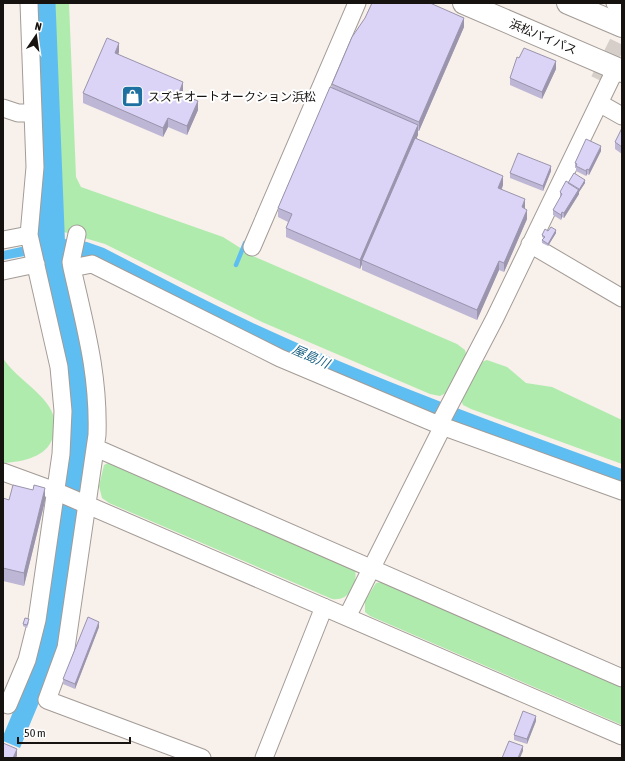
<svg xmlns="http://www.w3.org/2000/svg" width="625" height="761" font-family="'Asap Condensed','Noto Sans JP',sans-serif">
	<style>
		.green { fill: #afebad }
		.water { fill: #5fbef1 }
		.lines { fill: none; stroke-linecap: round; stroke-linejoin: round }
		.stream { stroke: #5fbef1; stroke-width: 4.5 }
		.river { stroke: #5fbef1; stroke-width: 27 }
		.street-tunnel { stroke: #d6cfc9; stroke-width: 17; stroke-dasharray: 17 8; stroke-linecap: butt }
		.street-casing { stroke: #a39b96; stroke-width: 19 }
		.highway-casing { stroke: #a39b96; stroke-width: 24 }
		.street { stroke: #fff; stroke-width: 17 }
		.highway { stroke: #fff; stroke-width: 22 }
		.wall { fill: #bdb6d4 }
		.shaded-wall { fill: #9a94ac }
		.building { fill: #dcd4f6; stroke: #9a94ac }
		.labels { text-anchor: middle; stroke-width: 4; stroke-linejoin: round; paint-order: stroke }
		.street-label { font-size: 12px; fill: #151210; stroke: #fff }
		.poi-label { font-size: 12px; fill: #151210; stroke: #fff; text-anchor: start }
		.water-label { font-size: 13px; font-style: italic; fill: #165e80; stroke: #fff }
	</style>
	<rect width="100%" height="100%" fill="#f8f0ea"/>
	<path class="green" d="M 49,3 L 69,3 L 76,177 L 81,187 L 223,237 L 253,256 L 457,344 L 465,350 L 467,358 L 448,392 L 440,396 L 430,394 L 262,322 L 105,244 L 64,232 L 58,220 Z
		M 3,358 C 19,385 70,403 51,442 C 43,458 20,462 3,463 Z
		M 487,360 L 507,367 L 526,383 L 552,387 L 622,420 L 622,464 L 471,409 L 463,405 L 460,397 L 479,363 Z
		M 110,462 L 355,569 C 358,584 349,602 332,599 L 109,503 L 102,498 L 99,486 L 104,465 Z
		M 382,582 L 622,684 L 622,725 L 370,616 L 365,612 L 365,601 L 376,583 Z"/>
	<path class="water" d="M 69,239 L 87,242 L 104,248 C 164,279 224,311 286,338 C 396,387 509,428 622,469 L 622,483 L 442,418 L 281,351 L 67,256 L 87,362 L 91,434 L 64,624 L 53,669 L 20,748 L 3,741 L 3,736 L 34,662 L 71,411 L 67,366 L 30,255 L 3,260 L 3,251 L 52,240 Z"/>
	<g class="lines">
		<path class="stream" d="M 236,265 L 245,243"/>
		<path class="river" d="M 42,3 L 52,255 L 57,276"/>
		<path class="street-tunnel" d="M 599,80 L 622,34"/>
		<defs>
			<path id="street" d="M 615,3 L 622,6
				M 599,103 L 622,116
				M 3,108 L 18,113 L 33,113
				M 3,240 L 29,235
				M 530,244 L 622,298
				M 252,247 L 357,3
				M 72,268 L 71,262 L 77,234
				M 3,271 L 36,264
				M 439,425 L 495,318 L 616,68
				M 96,448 L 622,678
				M 3,472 L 55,491 L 622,736
				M 347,617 L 443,426
				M 8,705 L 27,660 L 37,620 L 61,454 L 63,411 L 59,367 L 29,235 L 35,167 L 29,3
				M 202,758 L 47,700 L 66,648 L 97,435 C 99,374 85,326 72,268 L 92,264 L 280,358 L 439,425 L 622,491
				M 264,758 L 324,607"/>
			<path id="highway" d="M 464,3 L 622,71
				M 568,3 L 622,26"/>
		</defs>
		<use href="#street" class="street-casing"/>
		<use href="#highway" class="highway-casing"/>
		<use href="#street" class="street"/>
		<use href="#highway" class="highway"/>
	</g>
	<path class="wall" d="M 464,27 L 419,131 L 418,131 L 418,135 L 416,138 L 503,185 L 502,189 L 525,209 L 527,219 L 504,272 L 499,270 L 477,320 L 362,270 L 362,264 L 360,269 L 286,237 L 286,228 L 288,222 L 278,217 L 278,208 L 332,88 L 332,84 Z
		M 119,52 L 118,55 L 183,92 L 182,94 L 198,110 L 187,135 L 168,127 L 163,137 L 83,103 L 83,93 Z
		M 556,69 L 542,99 L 510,85 L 510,78 Z
		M 622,128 L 622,154 L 615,149 L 615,142 Z
		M 601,151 L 589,175 L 587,174 L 586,176 L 576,171 L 576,168 L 575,168 L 575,163 Z
		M 551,171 L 543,191 L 510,178 L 510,173 Z
		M 568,183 L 585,183 L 579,192 L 579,194 L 564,218 L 562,217 L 561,220 L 553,215 L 553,210 L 560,198 L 560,192 Z
		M 548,231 L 556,233 L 548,246 L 542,243 L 542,240 L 544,238 L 542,237 L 542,235 Z
		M 33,490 L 45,501 L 24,586 L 3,581 L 3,498 L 9,500 Z
		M 29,622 L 27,628 L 23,626 L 23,624 Z
		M 99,627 L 75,689 L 63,684 L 63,679 Z
		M 536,721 L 527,744 L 514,740 L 514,735 Z"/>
	<path class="shaded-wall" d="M 464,18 L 464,27 L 419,131 L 419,122 Z
		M 119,43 L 119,52 L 115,63 L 115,53 Z
		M 556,61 L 556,69 L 542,99 L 542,92 Z
		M 183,82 L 183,92 L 179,102 L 179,93 Z
		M 198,101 L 198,110 L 187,135 L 187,126 Z
		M 168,118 L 168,127 L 163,137 L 163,128 Z
		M 418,125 L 418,135 L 363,261 L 362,260 L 362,264 L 360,269 L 360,260 Z
		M 601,146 L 601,151 L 589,175 L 589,170 Z
		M 551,166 L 551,171 L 543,191 L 543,186 Z
		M 587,169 L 587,174 L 586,176 L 586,171 Z
		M 503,176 L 503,185 L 498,197 L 498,188 Z
		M 585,180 L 585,183 L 579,192 L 579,190 Z
		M 579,189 L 579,194 L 564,218 L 564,213 Z
		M 525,199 L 525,209 L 522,207 Z
		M 527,210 L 527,219 L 504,272 L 504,263 Z
		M 562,212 L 562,217 L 561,220 L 561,215 Z
		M 556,230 L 556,233 L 548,246 L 548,244 Z
		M 499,261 L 499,270 L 477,320 L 477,310 Z
		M 45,488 L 45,501 L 24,586 L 24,573 Z
		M 99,622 L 99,627 L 75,689 L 75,684 Z
		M 536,716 L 536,721 L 527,744 L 527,739 Z
		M 523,746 L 523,751 L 520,758 L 518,758 Z
		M 17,749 L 17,756 L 16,758 L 13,758 Z"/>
	<path class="building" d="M 372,3 L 430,3 L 464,18 L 419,122 L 332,84 L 352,37 L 365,18 Z
		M 107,38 L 119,43 L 115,53 L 183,82 L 179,93 L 198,101 L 187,126 L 168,118 L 163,128 L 83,93 Z
		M 524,48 L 556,61 L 542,92 L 510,78 L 517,57 L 519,58 Z
		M 330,87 L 418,125 L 360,260 L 286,228 L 292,214 L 278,208 Z
		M 622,128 L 622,147 L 615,142 Z
		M 415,138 L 503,176 L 498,188 L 525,199 L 522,207 L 527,210 L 504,263 L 499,261 L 477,310 L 362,260 Z
		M 586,139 L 601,146 L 589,170 L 587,169 L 586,171 L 576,166 L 577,164 L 575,163 Z
		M 518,153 L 551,166 L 543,186 L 510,173 Z
		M 574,173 L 585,180 L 579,190 L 568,183 Z
		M 566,181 L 579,189 L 564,213 L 562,212 L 561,215 L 553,210 L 562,194 L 560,192 Z
		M 551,227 L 556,230 L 548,244 L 542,240 L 545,237 L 542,235 L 545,229 L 548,231 Z
		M 13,485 L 33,490 L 34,485 L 45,488 L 24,573 L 3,568 L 3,498 L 9,500 Z
		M 88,617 L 99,622 L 75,684 L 63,679 Z
		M 25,618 L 29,619 L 27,625 L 23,624 Z
		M 523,711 L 536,716 L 527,739 L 514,735 Z
		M 509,741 L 523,746 L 518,758 L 502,758 Z
		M 3,743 L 17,749 L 13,758 L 3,758 Z"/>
	<defs>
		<symbol id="shop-square" viewBox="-11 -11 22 22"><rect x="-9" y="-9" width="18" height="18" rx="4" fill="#1e70a1" stroke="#fff"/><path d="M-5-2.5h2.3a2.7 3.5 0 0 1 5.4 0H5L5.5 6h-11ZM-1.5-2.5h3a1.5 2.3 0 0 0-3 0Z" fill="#fff"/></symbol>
	</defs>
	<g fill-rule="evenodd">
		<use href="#shop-square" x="120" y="84" width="25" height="25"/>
	</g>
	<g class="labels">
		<g class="street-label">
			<text transform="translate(543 37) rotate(23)" y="4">浜松バイパス</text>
		</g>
		<g class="poi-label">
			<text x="148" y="101">スズキオートオークション浜松</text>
		</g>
		<g class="water-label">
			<text transform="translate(311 356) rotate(24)" y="5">屋島川</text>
		</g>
	</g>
	<rect width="625" height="761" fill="none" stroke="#151210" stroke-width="8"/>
	<g transform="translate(36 36) rotate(13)" stroke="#ffffff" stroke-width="3" paint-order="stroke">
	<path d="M0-3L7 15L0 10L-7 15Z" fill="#151210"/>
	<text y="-6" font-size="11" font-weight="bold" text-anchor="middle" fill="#151210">N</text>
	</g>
	<path d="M18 737v6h112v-6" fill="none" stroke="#151210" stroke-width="2"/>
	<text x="24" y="737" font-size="12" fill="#151210" stroke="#ffffff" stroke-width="3" paint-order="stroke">50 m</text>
</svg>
